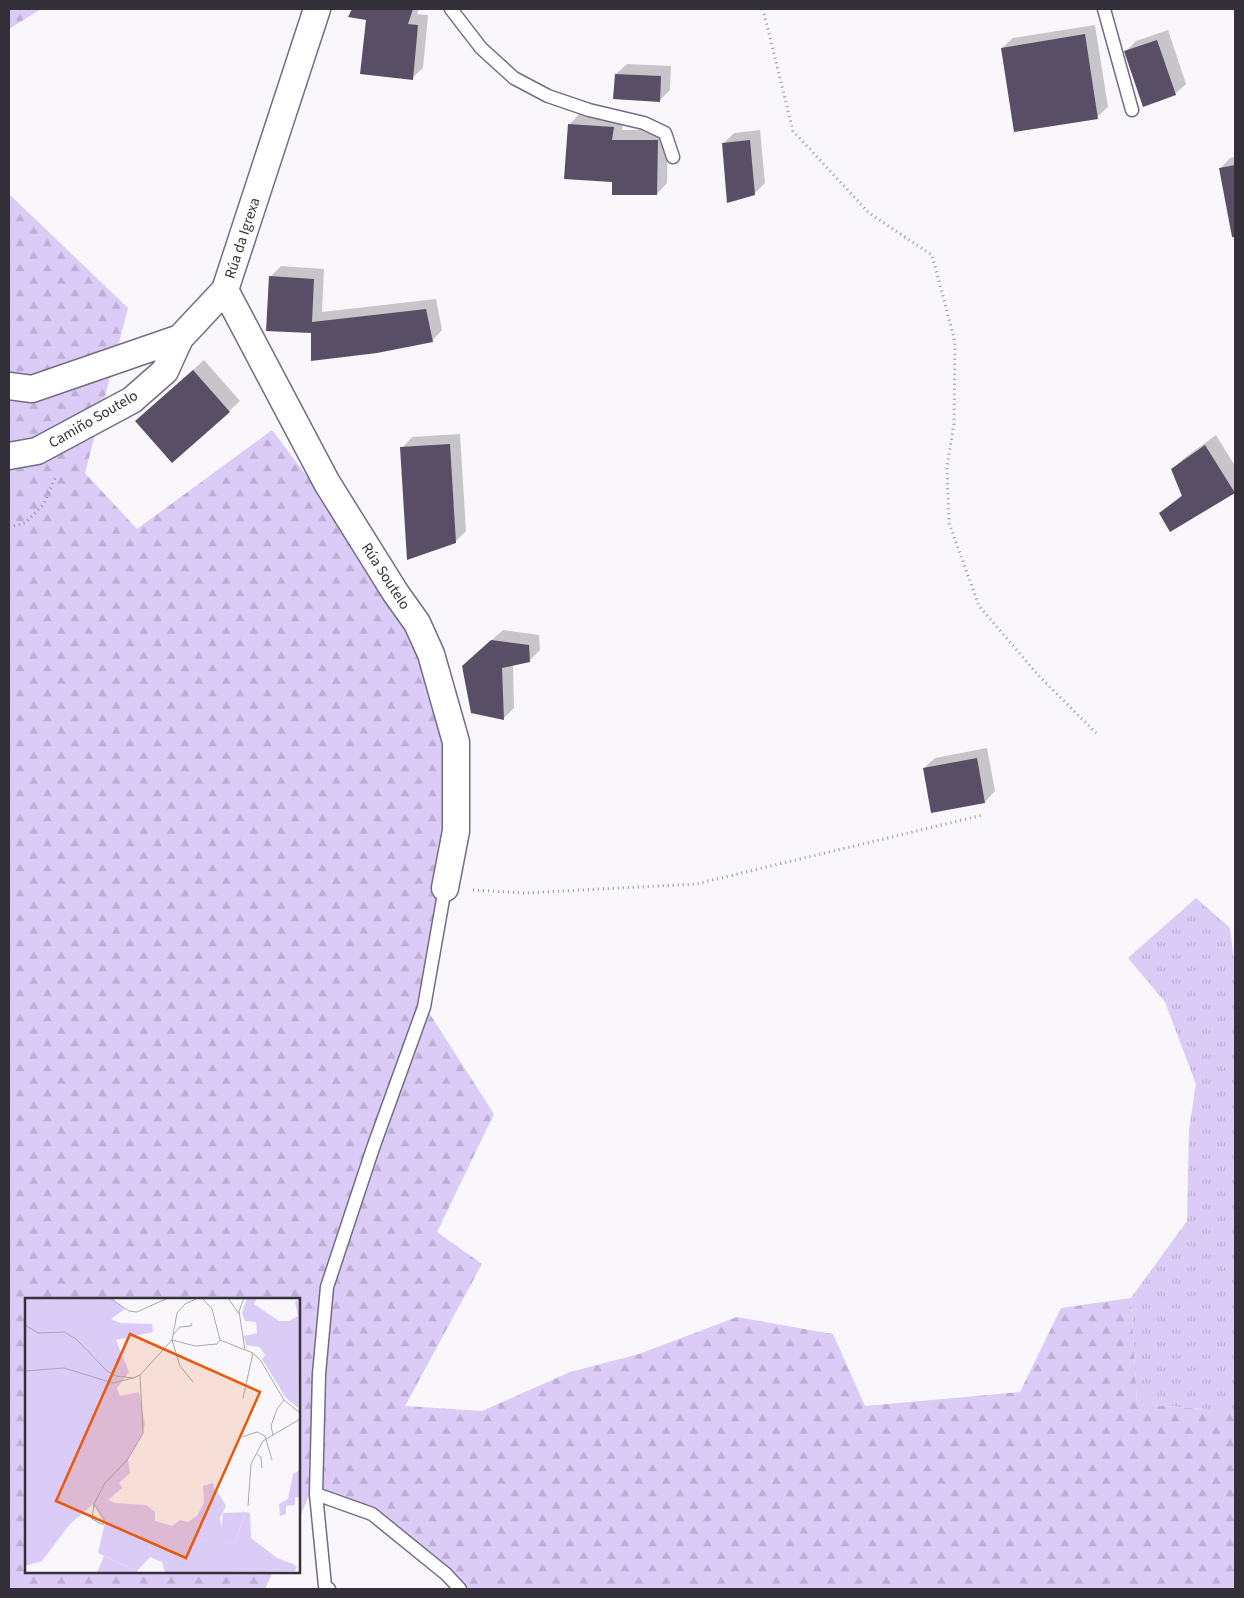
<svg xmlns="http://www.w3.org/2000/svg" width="1244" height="1598" font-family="'Source Sans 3',sans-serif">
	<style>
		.grass { fill: url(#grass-tufts) }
		.forest { fill: url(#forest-firs) }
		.shadow { fill: #0003 }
		.building { fill: #584f67 }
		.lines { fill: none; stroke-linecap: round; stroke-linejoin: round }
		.lane-casing { stroke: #746c84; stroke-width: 15 }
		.street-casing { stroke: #746c84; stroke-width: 29 }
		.path { stroke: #96939b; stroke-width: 3; stroke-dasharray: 1 4; stroke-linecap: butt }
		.lane { stroke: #fff; stroke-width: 12 }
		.street { stroke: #fff; stroke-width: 26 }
		.labels { text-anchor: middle; stroke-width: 5; stroke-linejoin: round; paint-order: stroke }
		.street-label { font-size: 15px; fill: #34303a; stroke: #fff }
		.inset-road { fill: none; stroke: #aaa7ae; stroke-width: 1 }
		.view { fill: #e8590c; fill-opacity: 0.15; stroke: #e8590c; stroke-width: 2.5 }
		.inset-edge { fill: none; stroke: #34303a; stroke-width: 2.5 }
	</style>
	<defs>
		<pattern id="grass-tufts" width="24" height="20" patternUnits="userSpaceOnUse" patternTransform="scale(1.25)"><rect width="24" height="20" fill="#dbcbf7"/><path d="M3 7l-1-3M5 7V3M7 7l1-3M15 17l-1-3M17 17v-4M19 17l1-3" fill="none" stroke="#bdafd4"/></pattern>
		<pattern id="forest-firs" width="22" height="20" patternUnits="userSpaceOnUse" patternTransform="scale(1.25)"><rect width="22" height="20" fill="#dbcbf7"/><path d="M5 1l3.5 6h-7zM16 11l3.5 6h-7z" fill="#bdafd4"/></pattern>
	</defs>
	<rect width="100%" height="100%" fill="#f9f7fc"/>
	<path class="grass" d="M 1196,898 L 1230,928 L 1235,969 L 1235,1409 L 1205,1409 L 1137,1404 L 1131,1298 L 1187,1221 L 1189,1129 L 1196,1084 L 1165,1002 L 1128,958 Z"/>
	<path class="forest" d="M 9,9 L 41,9 L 9,29 Z
		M 9,194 L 128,308 L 85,473 L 137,529 L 272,430 L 406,607 L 456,742 L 424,1005 L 494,1114 L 437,1232 L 482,1264 L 405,1406 L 482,1411 L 570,1372 L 639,1354 L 737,1317 L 833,1334 L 865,1406 L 1020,1392 L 1061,1308 L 1131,1298 L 1137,1404 L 1205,1409 L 1235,1409 L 1235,1589 L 460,1589 L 372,1514 L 316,1494 L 309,1496 L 299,1519 L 299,1299 L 26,1299 L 26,1572 L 273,1572 L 265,1589 L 9,1589 Z"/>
	<path class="shadow" d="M 354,9 L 419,9 L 417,14 L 428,15 L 423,68 L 412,78 L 367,19 L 350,16 Z
		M 1095,25 L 1108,107 L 1097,117 L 1002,48 L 1013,38 Z
		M 1168,30 L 1186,84 L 1175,94 L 1125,52 L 1136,41 Z
		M 627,64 L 671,66 L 670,90 L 659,101 L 615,98 L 616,74 Z
		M 579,114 L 624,117 L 622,130 L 668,130 L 667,183 L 657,194 L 613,181 L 569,125 Z
		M 760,130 L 765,183 L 754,194 L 723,144 L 734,133 Z
		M 1235,157 L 1235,235 L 1233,236 L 1220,169 L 1230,158 Z
		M 281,266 L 324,269 L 322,312 L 436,299 L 442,330 L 432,341 L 312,332 L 270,277 Z
		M 204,360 L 240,401 L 229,411 L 147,411 Z
		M 460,434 L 466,531 L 455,542 L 402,448 L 412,437 Z
		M 1216,435 L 1235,466 L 1235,491 L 1161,513 L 1183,494 L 1172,470 L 1183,459 Z
		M 503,630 L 539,635 L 540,650 L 529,661 L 513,664 L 514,708 L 504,718 L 472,712 L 474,656 Z
		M 987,748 L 995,791 L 985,802 L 924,768 L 935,758 Z"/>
	<path class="building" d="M 352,9 L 413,9 L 408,24 L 418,25 L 413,80 L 360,74 L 366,20 L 348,17 Z
		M 1085,34 L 1098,119 L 1014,132 L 1001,48 Z
		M 1157,40 L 1176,95 L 1143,107 L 1124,51 Z
		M 615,74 L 661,76 L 660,102 L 613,99 Z
		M 568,124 L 614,127 L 612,140 L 658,140 L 657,195 L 612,195 L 612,182 L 564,179 Z
		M 750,140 L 755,195 L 727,203 L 722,143 Z
		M 1235,165 L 1235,237 L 1232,237 L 1219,168 Z
		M 269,276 L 314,279 L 312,322 L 426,309 L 433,342 L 377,353 L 311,361 L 311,333 L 266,331 Z
		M 193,370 L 230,412 L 172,463 L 135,421 Z
		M 450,444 L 456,543 L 407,560 L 400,447 Z
		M 1205,445 L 1235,493 L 1170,532 L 1159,513 L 1182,496 L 1171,469 Z
		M 491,640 L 529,645 L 530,662 L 502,668 L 504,720 L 471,713 L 462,666 Z
		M 977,758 L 985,803 L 931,813 L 923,768 Z"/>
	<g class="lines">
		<defs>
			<path id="lane" d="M 451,9 L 481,48 L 514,78 L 548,96 L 589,110 L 644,123 L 665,133 L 673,157
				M 1104,9 L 1132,110
				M 316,1494 L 372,1514 L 446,1574 L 460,1589
				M 329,1589 L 325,1586 L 316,1494 L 319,1374 L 327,1287 L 373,1148 L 424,1007 L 445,888"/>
			<path id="street" d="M 225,290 L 327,483 L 395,592 L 417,623 L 431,654 L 456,742 L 456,831 L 445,888
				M 9,386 L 32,389 L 180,338 L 225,290 L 317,9
				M 9,456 L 37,451 L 132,400 L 165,371 L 180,338"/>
		</defs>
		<use href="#lane" class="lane-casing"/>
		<use href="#street" class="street-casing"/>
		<path class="path" d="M 763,9 L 793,131 L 869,213 L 932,255 L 955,342 L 954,424 L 947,466 L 949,523 L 979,606 L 1038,675 L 1096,733
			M 9,527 L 25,523 L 43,505 L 56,476
			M 473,890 L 525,893 L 696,884 L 983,815"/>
		<use href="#lane" class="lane"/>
		<use href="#street" class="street"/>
	</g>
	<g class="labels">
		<g class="street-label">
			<text transform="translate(242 238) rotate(-72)" y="5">Rúa da Igrexa</text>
			<text transform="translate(93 419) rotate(-30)" y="5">Camiño Soutelo</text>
			<text transform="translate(386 576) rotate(57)" y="5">Rúa Soutelo</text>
		</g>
	</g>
	<g transform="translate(25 1298)">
		<rect width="275" height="275" fill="#f9f7fc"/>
		<path d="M 188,185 L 193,204 L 186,245 L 158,235 L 163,224 L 172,218 L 179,205 L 178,188 ZM 221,214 L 209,246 L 199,245 L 196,233 L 198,215 ZM 79,258 L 112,273 L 112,275 L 72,275 Z" fill="#dbcbf7"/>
		<path d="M 0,0 L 85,0 L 100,11 L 86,21 L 95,25 L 127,26 L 128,34 L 91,42 L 104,74 L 92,90 L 95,98 L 114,94 L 120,126 L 118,135 L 103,161 L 105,175 L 94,185 L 97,190 L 83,202 L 90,205 L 121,207 L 130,214 L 130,223 L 147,228 L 155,222 L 163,224 L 159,235 L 186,245 L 183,235 L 193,204 L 190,190 L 201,208 L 195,220 L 199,245 L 209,246 L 221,214 L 225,215 L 226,240 L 252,260 L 268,266 L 272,269 L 270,273 L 140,275 L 137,264 L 125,259 L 112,273 L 73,255 L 80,225 L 68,206 L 45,226 L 17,263 L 0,268 ZM 222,0 L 232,0 L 229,6 L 254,23 L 264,23 L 273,18 L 270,4 L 275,0 L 273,110 L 261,100 L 237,61 L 240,57 L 234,49 L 221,47 L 219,38 L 232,35 L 231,24 L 220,23 L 217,15 ZM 275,172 L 275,199 L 270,199 L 270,207 L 261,208 L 261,216 L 255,218 L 254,206 L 263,201 L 268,176 Z" fill="#dbcbf7"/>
		<path class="inset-road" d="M 85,0 L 104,13 L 112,14 L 143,0M 177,0 L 187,11 L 195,42 L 228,55 L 236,63 L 259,102 L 275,115M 203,0 L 214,16M 219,0 L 214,13 L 220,52M 0,27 L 13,35 L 39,34 L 51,41 L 82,73 L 91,78 L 108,80 L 115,77 L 147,42 L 152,15 L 160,6 L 173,0M 148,37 L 155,29 L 166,28 L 167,25M 147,42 L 170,48 L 192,46 L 195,42M 147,42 L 155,68 L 168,84M 0,73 L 39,70 L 88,85 L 108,80M 218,100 L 228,55M 248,137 L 246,128 L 252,111 L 259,102M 217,139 L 232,134 L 240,138 L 247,162M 232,156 L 236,159 L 237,170M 69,206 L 79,221 L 78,227 L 67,221 L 69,206 L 80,185 L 103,161 L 118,135 L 115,77M 223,208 L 226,166 L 238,143 L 275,121"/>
		<path class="view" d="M 105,36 L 235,94 L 161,260 L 31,203 Z"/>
		<rect width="275" height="275" class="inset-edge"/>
	</g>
	<rect width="1244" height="1598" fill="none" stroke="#34303a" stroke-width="20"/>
</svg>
